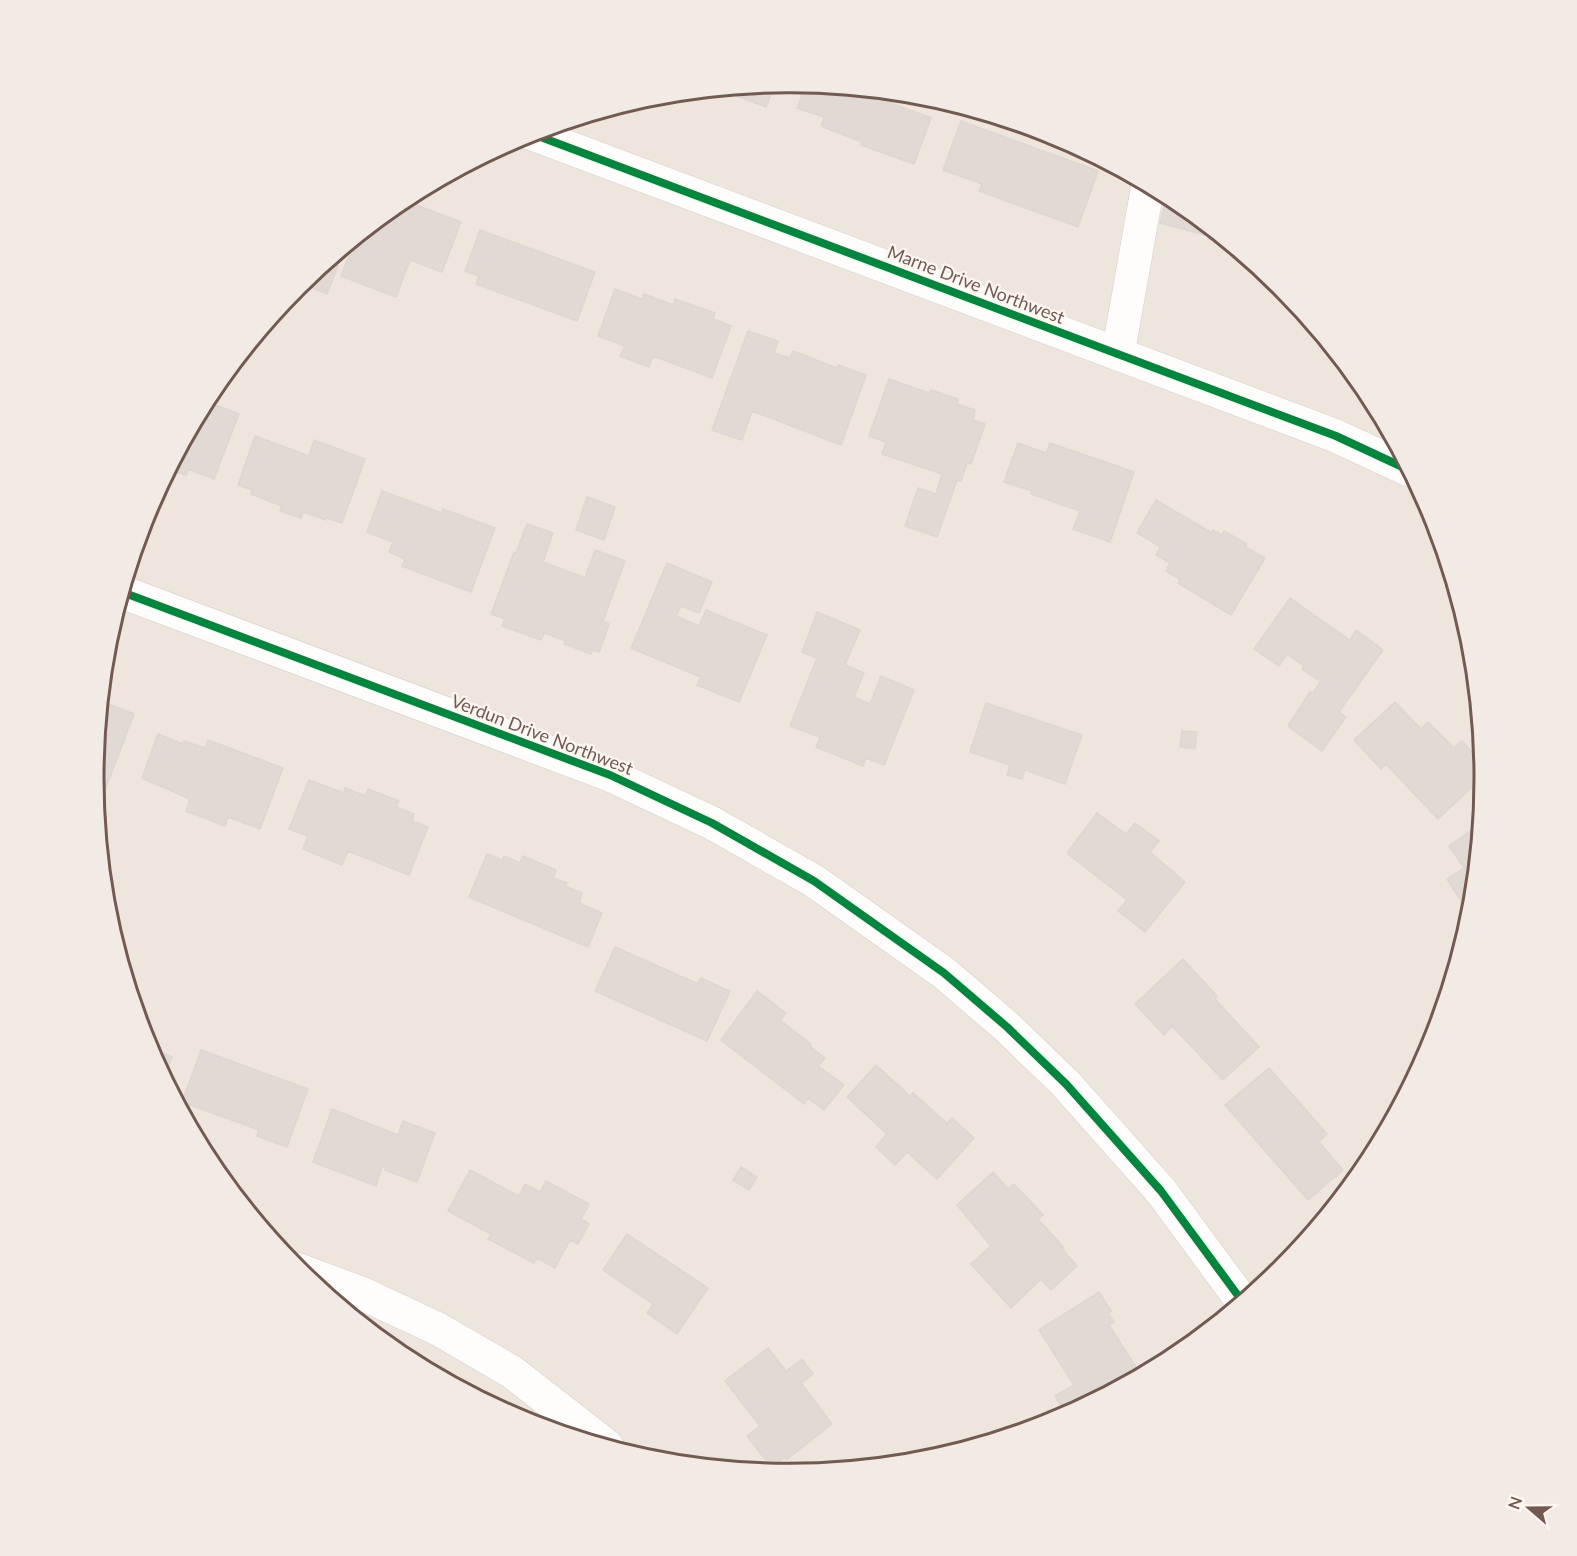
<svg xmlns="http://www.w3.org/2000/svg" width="1577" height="1556" font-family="Lato,sans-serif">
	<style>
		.residential { fill: #eee5dd }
		.building { fill: #e0d9d4; stroke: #ded6d1; stroke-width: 1.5 }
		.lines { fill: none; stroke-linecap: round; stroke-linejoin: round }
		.minor-casing { stroke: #d6d0cc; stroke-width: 34 }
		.minor { stroke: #fefdfc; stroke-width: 33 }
		.cycleway-casing { stroke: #fdf7f1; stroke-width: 11 }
		.cycleway { stroke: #00873e; stroke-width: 8 }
		.labels { text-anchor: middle; stroke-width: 4.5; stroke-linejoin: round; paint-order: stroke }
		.street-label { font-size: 18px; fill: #725a51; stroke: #fdf7f1 }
		.rim { fill: none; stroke: #725a51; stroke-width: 3 }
	</style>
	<rect width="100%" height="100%" fill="#f6f3ee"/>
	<path class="residential" d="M95 778a693 693 0 1 1 1386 0a693 693 0 1 1-1386 0Z"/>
	<path class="building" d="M 775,84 L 766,107 L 731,94 L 733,88 Z
		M 806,84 L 854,89 L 931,118 L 914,164 L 861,145 L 862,142 L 821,126 L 824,117 L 797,108 Z
		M 961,121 L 1098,171 L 1078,227 L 979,191 L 982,184 L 943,170 Z
		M 1167,196 L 1175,200 L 1229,244 L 1208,239 L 1209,236 L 1160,223 Z
		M 403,200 L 461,222 L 442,272 L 410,260 L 396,297 L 341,276 L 354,243 L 350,242 L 395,206 L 401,208 Z
		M 480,230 L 595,272 L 577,321 L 476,284 L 479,276 L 465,271 Z
		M 327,261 L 338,266 L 327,294 L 301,283 Z
		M 615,289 L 642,299 L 644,294 L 673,305 L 675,299 L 715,313 L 713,319 L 731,326 L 712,378 L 653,356 L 649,367 L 620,356 L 625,346 L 598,336 Z
		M 748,331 L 778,341 L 774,353 L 790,358 L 793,351 L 837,368 L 838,365 L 866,375 L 841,445 L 752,411 L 742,440 L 712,430 Z
		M 889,379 L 929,393 L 931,390 L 958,399 L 957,404 L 975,410 L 973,420 L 985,424 L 971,464 L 967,463 L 961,481 L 957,480 L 937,537 L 905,526 L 918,488 L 936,494 L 942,474 L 882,454 L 886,442 L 869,436 Z
		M 205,401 L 239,414 L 214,479 L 188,469 L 186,475 L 169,469 Z
		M 255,436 L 309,456 L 314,440 L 365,459 L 342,523 L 327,518 L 326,520 L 303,512 L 301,518 L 280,511 L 282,506 L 251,494 L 252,490 L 238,485 Z
		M 1018,443 L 1046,453 L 1050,443 L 1134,472 L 1110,542 L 1073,529 L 1080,511 L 1031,494 L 1032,491 L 1004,482 Z
		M 382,491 L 442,513 L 443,509 L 495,528 L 471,592 L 402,566 L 405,559 L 389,552 L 393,542 L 367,532 Z
		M 587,497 L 615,507 L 604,540 L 576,530 Z
		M 1156,500 L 1212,533 L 1213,530 L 1222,535 L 1224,531 L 1247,544 L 1245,547 L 1265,558 L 1231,615 L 1178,583 L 1181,580 L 1166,571 L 1170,563 L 1156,555 L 1161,547 L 1137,533 Z
		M 527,524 L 553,533 L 543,562 L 585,578 L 595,550 L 625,561 L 603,621 L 609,624 L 599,652 L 593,650 L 591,654 L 564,644 L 566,641 L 544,633 L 541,640 L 502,626 L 505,619 L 491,614 L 514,552 L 516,553 Z
		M 667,563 L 712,582 L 699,613 L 681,606 L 676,616 L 699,626 L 706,610 L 767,635 L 739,702 L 697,685 L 701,677 L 631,648 Z
		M 1290,598 L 1350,640 L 1356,630 L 1383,650 L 1339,712 L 1346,717 L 1322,751 L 1288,726 L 1310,692 L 1313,693 L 1322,679 L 1320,677 L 1318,680 L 1302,669 L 1304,666 L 1287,654 L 1279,666 L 1254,649 Z
		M 817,612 L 860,630 L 845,665 L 864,673 L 854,697 L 870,704 L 881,676 L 914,690 L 884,765 L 866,758 L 863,766 L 816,747 L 820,737 L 790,726 L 817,658 L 802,652 Z
		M 101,701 L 134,714 L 101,801 L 95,799 L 93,778 Z
		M 1395,702 L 1421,729 L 1428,722 L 1454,748 L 1462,741 L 1483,764 L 1484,776 L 1438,819 L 1386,764 L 1381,769 L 1354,740 Z
		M 986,703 L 1082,735 L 1065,784 L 1025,770 L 1022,779 L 1007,775 L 1010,765 L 970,752 Z
		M 1182,731 L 1197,732 L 1195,749 L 1180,747 Z
		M 158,734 L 183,744 L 184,741 L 205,748 L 208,740 L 283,768 L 260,829 L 228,817 L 225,826 L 186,811 L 190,799 L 142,778 Z
		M 309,780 L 344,793 L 345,788 L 365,796 L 368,789 L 399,801 L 396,807 L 414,814 L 412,821 L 428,827 L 409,875 L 348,851 L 342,865 L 303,849 L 308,836 L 289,829 Z
		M 1097,813 L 1126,834 L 1135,823 L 1159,841 L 1150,852 L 1185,882 L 1145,932 L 1118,911 L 1127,900 L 1067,853 Z
		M 1479,825 L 1472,900 L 1464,905 L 1447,879 L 1464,868 L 1449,846 Z
		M 487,854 L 502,860 L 504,856 L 520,863 L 523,856 L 556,870 L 553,878 L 567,883 L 565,886 L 582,893 L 579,903 L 602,913 L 588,947 L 469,897 Z
		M 615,947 L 698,984 L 701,978 L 730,991 L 707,1041 L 595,991 Z
		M 1183,959 L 1217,996 L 1215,999 L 1259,1047 L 1223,1080 L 1172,1026 L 1164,1035 L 1135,1004 Z
		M 757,991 L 786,1013 L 780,1020 L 811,1044 L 810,1046 L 825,1058 L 818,1066 L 844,1085 L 824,1110 L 808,1098 L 804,1104 L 721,1040 Z
		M 148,1047 L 172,1057 L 164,1078 Z
		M 201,1050 L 308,1089 L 287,1147 L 257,1136 L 259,1130 L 182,1102 Z
		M 876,1065 L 910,1096 L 913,1093 L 947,1123 L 952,1118 L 974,1138 L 937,1179 L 907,1152 L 895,1165 L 876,1147 L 887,1134 L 847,1097 Z
		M 1269,1068 L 1327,1134 L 1319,1142 L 1343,1170 L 1308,1200 L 1225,1105 Z
		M 332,1109 L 398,1135 L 403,1121 L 435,1133 L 417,1182 L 385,1170 L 386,1168 L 382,1167 L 376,1186 L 313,1162 Z
		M 741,1167 L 757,1177 L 749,1190 L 733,1180 Z
		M 470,1170 L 519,1196 L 525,1184 L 540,1192 L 546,1181 L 589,1204 L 581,1219 L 589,1224 L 578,1244 L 570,1240 L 555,1268 L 537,1258 L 534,1263 L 488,1239 L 491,1234 L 448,1211 Z
		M 993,1172 L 1008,1189 L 1014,1184 L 1043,1215 L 1038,1219 L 1059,1242 L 1063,1247 L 1062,1249 L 1077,1266 L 1051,1290 L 1041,1279 L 1011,1308 L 971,1264 L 991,1246 L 957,1205 Z
		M 627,1234 L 708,1288 L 677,1334 L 647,1313 L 653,1304 L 603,1270 Z
		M 1099,1292 L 1111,1311 L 1108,1313 L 1114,1322 L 1109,1325 L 1141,1375 L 1066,1414 L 1055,1396 L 1074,1385 L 1039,1330 Z
		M 768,1348 L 786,1371 L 802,1359 L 813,1374 L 801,1383 L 832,1424 L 787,1459 L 785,1457 L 772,1468 L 747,1436 L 760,1426 L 725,1381 Z"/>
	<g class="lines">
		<defs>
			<path id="minor" d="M 530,133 L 1336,436 L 1409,470
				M 1118,354 L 1148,185
				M 122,592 L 610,775 L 712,823 L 814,881 L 944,973 L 1007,1027 L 1066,1084 L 1161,1191 L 1242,1301
				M 296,1269 L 361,1293 L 438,1329 L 512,1372 L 607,1446"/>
		</defs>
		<use href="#minor" class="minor-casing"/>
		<use href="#minor" class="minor"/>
		<defs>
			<path id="cycleway" d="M 530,133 L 1336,436 L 1409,470
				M 122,592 L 610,775 L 712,823 L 814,881 L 944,973 L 1007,1027 L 1066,1084 L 1161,1191 L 1242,1301"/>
		</defs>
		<use href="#cycleway" class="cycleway-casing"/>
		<use href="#cycleway" class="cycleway"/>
	</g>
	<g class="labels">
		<g class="street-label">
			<text transform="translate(976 285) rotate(21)" y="6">Marne Drive Northwest</text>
			<text transform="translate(542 735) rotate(21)" y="6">Verdun Drive Northwest</text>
		</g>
	</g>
	<path d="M0 0H1577V1556H0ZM104 778a685 685 0 1 1 1370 0a685 685 0 1 1-1370 0Z" fill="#f2eae4" fill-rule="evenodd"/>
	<path class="rim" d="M104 778a685 685 0 1 1 1370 0a685 685 0 1 1-1370 0Z"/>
	<g transform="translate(1529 1508) rotate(290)" stroke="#fdf7f1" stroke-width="4.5" paint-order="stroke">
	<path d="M0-4.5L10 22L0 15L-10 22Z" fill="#725a51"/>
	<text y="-9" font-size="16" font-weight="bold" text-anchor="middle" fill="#725a51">N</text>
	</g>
</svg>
